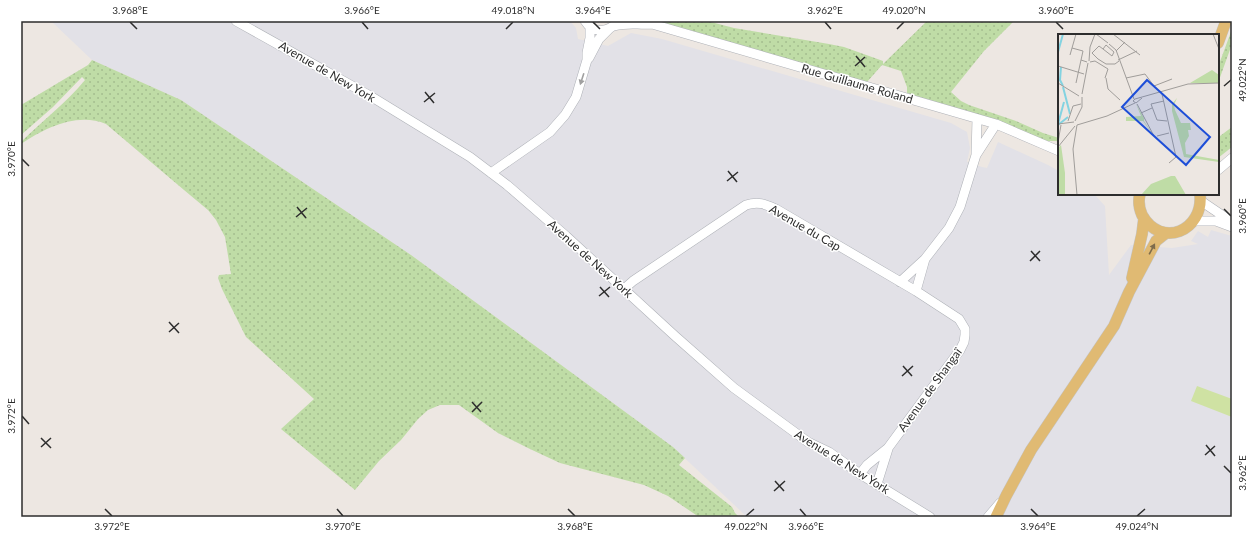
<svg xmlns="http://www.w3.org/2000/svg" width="1253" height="538" font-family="Lato,sans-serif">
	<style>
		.industrial { fill: #e2e1e7 }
		.grass { fill: url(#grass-dots) }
		.pitch { fill: #cfe2a3 }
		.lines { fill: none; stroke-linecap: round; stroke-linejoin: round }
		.minor-casing { stroke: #aeb1b7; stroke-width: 10 }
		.major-casing { stroke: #c4c4c4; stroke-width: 12 }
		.minor { stroke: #fff; stroke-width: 9 }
		.major { stroke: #e0ba73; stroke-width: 11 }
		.oneway { fill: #a0a0a0 }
		.oneway2 { fill: #7e6c4c }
		.ticks { fill: none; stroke: #2d2d2d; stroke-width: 1.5 }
		.labels { text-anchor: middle; stroke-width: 3; stroke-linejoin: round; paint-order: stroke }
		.street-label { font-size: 12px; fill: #2d2d2d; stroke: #fff }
		.inset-river { fill: none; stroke: #83d3e1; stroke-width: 2 }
		.inset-road { fill: none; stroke: #a09d9a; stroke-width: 1 }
		.view { fill: #1d4ed8; fill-opacity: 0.15; stroke: #1d4ed8; stroke-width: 2 }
		.inset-edge { fill: none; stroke: #2d2d2d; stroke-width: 2 }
		.neatline { fill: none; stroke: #2d2d2d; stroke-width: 1.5 }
		.ticks-label { font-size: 10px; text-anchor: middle; fill: #2d2d2d }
	</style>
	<defs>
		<pattern id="grass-dots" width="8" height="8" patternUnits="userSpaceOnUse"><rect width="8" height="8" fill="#bfdca6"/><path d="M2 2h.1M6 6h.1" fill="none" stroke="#a4bd8f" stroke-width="1.8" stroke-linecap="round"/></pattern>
	</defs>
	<rect width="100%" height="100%" fill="#ede7e2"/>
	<path class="industrial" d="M 51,21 L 570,21 L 576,28 L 578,39 L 608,46 L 631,33 L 662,39 L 951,123 L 967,132 L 970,148 L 967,162 L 982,167 L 987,168 L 998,142 L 1048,165 L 1059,171 L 1059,194 L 1094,194 L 1105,206 L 1109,275 L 1131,245 L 1172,248 L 1198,244 L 1191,241 L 1198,231 L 1208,237 L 1211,230 L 1232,236 L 1232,517 L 747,517 L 673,447 L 411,255 L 181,100 L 92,60 Z"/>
	<path class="grass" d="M 655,21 L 707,21 L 734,28 L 829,44 L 844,47 L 883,61 L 883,64 L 927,21 L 1014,21 L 984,51 L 951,92 L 961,101 L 969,105 L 1016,121 L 1043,133 L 1059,138 L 1059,142 L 1056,141 L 1047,141 L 999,122 L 907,93 L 907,87 L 901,71 L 882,65 L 867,82 Z
		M 1232,29 L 1232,44 L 1218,83 L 1218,67 Z
		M 92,60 L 181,100 L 411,255 L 673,447 L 685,458 L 679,465 L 732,507 L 735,513 L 739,517 L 699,517 L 668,496 L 644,485 L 560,463 L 530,449 L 498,433 L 459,405 L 440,405 L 428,410 L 418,419 L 401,440 L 379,461 L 355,490 L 281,429 L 314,399 L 246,337 L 222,289 L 218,278 L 219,275 L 231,274 L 225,237 L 216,220 L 208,210 L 184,190 L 106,124 C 77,112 45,128 21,144 L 21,142 C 42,121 66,103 85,80 L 82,77 L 53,107 L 21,135 L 21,105 L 88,65 Z
		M 1232,127 L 1232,147 L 1218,158 L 1218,136 L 1220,136 Z"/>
	<path class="pitch" d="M 1197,386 L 1232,399 L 1232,417 L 1191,401 Z"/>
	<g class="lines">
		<defs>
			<path id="minor" d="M 236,21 L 372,97 L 470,157 L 507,185 L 566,236 L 675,336 L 734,388 L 808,442 L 829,452 L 860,474 L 930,517
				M 585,21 C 593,34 609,33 618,21
				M 646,21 L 652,24 L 996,124 L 1059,151
				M 614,26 C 629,22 637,25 652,24
				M 589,58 L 599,39 L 609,29
				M 976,155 L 977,119
				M 1218,170 L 1232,158
				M 491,173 L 550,132 L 565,115 L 576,97 L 587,60 L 587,53 L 590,38 L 590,27
				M 1201,201 L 1232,222
				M 1194,221 L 1216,221 L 1232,227
				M 900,282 L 925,259 L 949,228 L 960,207 L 976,155 L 996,124
				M 624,289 L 633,281 L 746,205 C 758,201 765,204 776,209 L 916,291 L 959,319 L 965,329 L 965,335 L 964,342 L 960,350 L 888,448 L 867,465 L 860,474
				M 916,291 L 925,259
				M 877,484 L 888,449
				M 988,517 L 1000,503"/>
			<path id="major" d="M 1218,43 L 1226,21
				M 1140,194 C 1138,201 1139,208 1142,215 C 1161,249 1204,231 1200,194
				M 1132,278 L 1142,234 L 1144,218
				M 996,517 L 1006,496 L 1031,450 L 1114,326 L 1129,292 L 1156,241 L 1166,233"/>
		</defs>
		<use href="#minor" class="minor-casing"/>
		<use href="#major" class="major-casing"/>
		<use href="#minor" class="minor"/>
		<use href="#major" class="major"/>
	</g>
	<defs><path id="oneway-solid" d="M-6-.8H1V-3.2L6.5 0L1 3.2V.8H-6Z"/></defs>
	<use class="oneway" href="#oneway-solid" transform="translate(582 79) rotate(108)"/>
	<use class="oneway2" href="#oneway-solid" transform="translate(1152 249) rotate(-62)"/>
	<path class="ticks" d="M 130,22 L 137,29M 362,22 L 368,29M 593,22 L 600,29M 825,22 L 831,29M 1056,22 L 1063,29M 506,29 L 513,22M 897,29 L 904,22M 856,56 L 865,67M 855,66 L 865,57M 1224,86 L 1231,80M 425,92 L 434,103M 424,102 L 435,93M 22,159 L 29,166M 728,171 L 737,182M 727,181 L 738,172M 297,207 L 306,218M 1224,209 L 1231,216M 296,217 L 307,208M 1031,251 L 1040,261M 1030,261 L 1040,251M 600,287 L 609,297M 599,296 L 610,287M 169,322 L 179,333M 169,332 L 179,323M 903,366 L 912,376M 902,376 L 913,366M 472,402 L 481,412M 472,412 L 482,402M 22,416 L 29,424M 41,438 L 51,448M 1206,445 L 1215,456M 41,447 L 51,438M 1205,455 L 1215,446M 1224,466 L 1231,473M 775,481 L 784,491M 774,491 L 785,481M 105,509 L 112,516M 337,509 L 343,516M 568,509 L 575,516M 800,509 L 806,516M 1031,509 L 1038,516M 746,516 L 754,509M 1137,516 L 1145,509"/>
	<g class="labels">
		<g class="street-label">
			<text transform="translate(327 72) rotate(30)" y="4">Avenue de New York</text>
			<text transform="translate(857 84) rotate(16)" y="4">Rue Guillaume Roland</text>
			<text transform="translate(805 228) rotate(30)" y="4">Avenue du Cap</text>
			<text transform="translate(590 259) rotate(42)" y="4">Avenue de New York</text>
			<text transform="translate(930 390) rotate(-54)" y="4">Avenue de Shangaï</text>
			<text transform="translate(842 462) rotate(32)" y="4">Avenue de New York</text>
		</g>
	</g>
	<g transform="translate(1058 34)">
		<rect width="161" height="161" fill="#ede7e2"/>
		<path d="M 154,36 L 161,41 L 161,49 L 132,49 ZM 119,59 L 119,64 L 116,71 L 117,76 L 123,89 L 132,89 L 133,96 L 130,96 L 131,102 L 127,109 L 128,120 L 161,126 L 161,128 L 126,123 L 114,77 L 114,70 L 119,64 ZM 78,70 L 86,84 L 86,87 L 98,105 L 85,87 L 68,87 L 68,83 L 83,82 ZM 0,137 L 0,139 L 7,139 L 7,161 L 0,161 ZM 113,142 L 117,142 L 128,161 L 83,161 L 93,150 Z" fill="#bfdca6"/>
		<path d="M 3,111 L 7,139 L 0,139 L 0,114 Z" fill="#bfdca6"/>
		<path class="inset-river" d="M 0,18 L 5,0M 3,33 L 2,46 L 5,52M 5,53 L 12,80M 0,90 L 6,68M 0,91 L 10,83M 0,140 L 0,161"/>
		<path class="inset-road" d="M 38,0 L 50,9M 55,0 L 82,21M 155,0 L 161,15M 51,10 L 58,16 L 76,65M 41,12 L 34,19 L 40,25 L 48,30 L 57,30 L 61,27M 41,12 L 45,15 L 54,22 L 56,18 L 48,11 L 45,15M 14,14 L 25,17 L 23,26M 58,17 L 67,8M 12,21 L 18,0M 60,26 L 79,17M 31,27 L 32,13 L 37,0M 32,28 L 37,27 L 50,35 L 47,44M 0,32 L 26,40M 48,44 L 50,55 L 62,66M 68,44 L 87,40 L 96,52 L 114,45M 0,49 L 21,62M 18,49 L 23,26 L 29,28M 24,60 L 30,29M 104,60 L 118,123 L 111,129M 84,64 L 78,69 L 75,67 L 77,65 L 130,50 L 161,49M 106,67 L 93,70 L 99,86 L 109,87M 79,70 L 96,102M 83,79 L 94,74M 10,87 L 15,72 L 23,70M 17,87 L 24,73 L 24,63M 0,90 L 16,88M 19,91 L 49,82 L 77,69M 99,102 L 111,99M 0,108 L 3,91M 0,113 L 17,92M 19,161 L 15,115 L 19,91"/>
		<path class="view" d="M 89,46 L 152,103 L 128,131 L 64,73 Z"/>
		<rect width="161" height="161" class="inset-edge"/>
	</g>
	<rect width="1253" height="538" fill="none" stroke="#ffffff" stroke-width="44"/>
	<rect x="22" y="22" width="1209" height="494" class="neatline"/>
	<g class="ticks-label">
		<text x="130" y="14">3.968°E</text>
		<text x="362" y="14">3.966°E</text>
		<text x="513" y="14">49.018°N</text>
		<text x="593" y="14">3.964°E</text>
		<text x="825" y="14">3.962°E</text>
		<text x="904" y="14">49.020°N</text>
		<text x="1056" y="14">3.960°E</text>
		<text transform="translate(1242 80) rotate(-90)" y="4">49.022°N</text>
		<text transform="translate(11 159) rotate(-90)" y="4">3.970°E</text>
		<text transform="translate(1242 216) rotate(-90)" y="4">3.960°E</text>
		<text transform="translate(11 416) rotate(-90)" y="4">3.972°E</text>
		<text transform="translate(1242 473) rotate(-90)" y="4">3.962°E</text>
		<text x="112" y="530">3.972°E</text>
		<text x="343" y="530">3.970°E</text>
		<text x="575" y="530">3.968°E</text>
		<text x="746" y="530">49.022°N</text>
		<text x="806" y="530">3.966°E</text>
		<text x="1038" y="530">3.964°E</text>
		<text x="1137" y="530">49.024°N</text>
	</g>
</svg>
